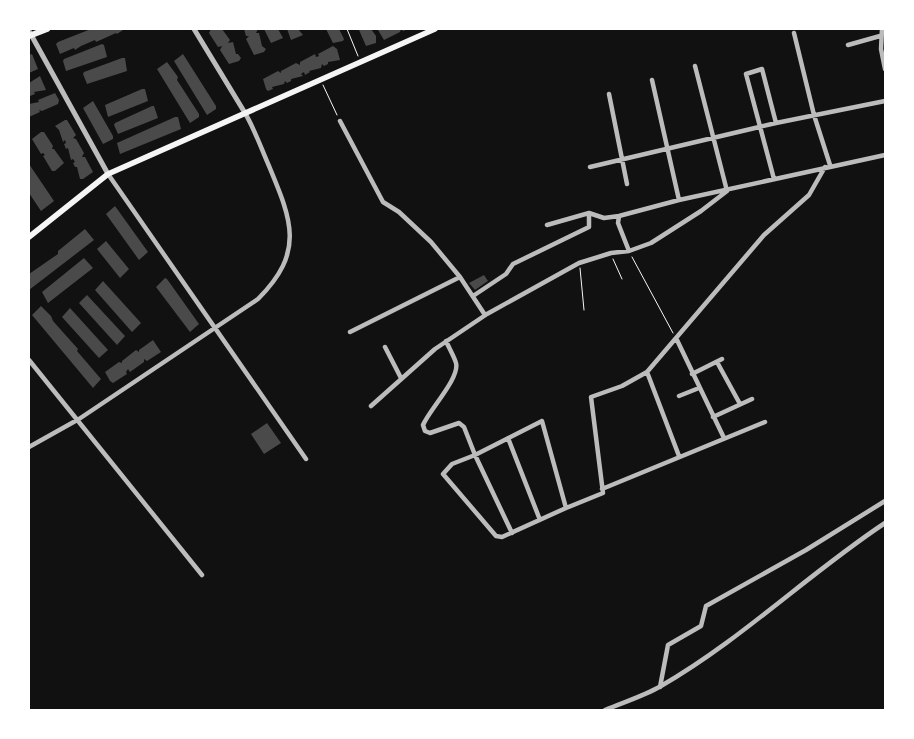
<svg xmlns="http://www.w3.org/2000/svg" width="914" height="739" font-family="'Varela Round',sans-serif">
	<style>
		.building { fill: #4a4a4a }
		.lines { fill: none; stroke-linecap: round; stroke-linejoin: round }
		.path { stroke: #f5f5f5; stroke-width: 1 }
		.minor { stroke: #bcbcbc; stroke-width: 4.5 }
		.tertiary { stroke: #bcbcbc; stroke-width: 5 }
		.secondary { stroke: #f5f5f5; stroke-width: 5.5 }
		.primary { stroke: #f5f5f5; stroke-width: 6 }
	</style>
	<rect width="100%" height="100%" fill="#111"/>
	<path class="building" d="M 91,29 L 123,30 L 117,34 L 116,33 L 96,42 L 95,40 L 81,46 L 75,50 L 74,48 L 60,54 L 56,44 L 58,42 Z
		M 211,29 L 222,29 L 230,40 L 228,43 L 233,42 L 236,54 L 238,54 L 241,58 L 239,61 L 229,64 L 220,50 L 222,46 L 218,47 L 209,33 Z
		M 244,29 L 258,29 L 256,33 L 259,33 L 262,46 L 266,49 L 264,52 L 254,55 L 246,39 L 249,36 L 246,36 Z
		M 264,29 L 278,29 L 283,38 L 271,43 Z
		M 287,29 L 298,29 L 303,35 L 291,40 Z
		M 326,29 L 339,29 L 344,39 L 343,41 L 333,43 Z
		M 361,29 L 371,29 L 376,36 L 376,43 L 366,46 L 359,30 Z
		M 380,29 L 409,29 L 403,31 L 401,29 L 400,32 L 384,40 L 378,30 Z
		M 102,44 L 104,45 L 107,57 L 66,71 L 63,61 L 64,59 Z
		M 333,46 L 337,49 L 340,60 L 328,62 L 328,64 L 324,66 L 322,64 L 321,68 L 309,71 L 310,72 L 305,75 L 304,72 L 301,74 L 303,76 L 291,79 L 291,81 L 287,83 L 285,81 L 284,84 L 272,87 L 273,89 L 268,91 L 266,89 L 263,79 L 278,71 L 281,73 L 281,71 L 296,63 L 300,65 L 300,62 L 315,54 L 316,57 L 319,56 L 318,54 Z
		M 32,54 L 38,69 L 29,73 L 29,55 Z
		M 183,54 L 216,106 L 216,109 L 207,115 L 174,61 Z
		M 122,58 L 125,58 L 127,71 L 87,84 L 83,74 L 84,72 Z
		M 167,62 L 178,77 L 177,80 L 199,114 L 199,117 L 190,123 L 157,69 Z
		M 40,76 L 46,90 L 34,92 L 35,94 L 30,96 L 29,83 Z
		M 142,89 L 145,89 L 148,101 L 108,117 L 105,105 Z
		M 55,93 L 59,100 L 58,104 L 42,111 L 39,110 L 40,112 L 29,117 L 29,104 L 39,102 L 38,100 Z
		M 93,101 L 113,136 L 113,139 L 103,144 L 83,108 Z
		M 152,106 L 154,106 L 158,118 L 118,134 L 114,125 L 115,123 Z
		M 175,117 L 178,117 L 181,129 L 120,154 L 117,143 Z
		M 65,120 L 67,120 L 76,135 L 73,138 L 76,139 L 84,153 L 82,157 L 85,157 L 93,172 L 83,179 L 80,179 L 77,167 L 75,167 L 73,163 L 75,162 L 73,159 L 71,160 L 68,148 L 66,149 L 64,144 L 66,143 L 65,140 L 63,142 L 59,130 L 55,126 Z
		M 41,132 L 44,132 L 53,146 L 52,149 L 54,149 L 64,163 L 55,171 L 52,171 L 43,156 L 45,155 L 43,153 L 41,154 L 32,139 Z
		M 29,164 L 54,201 L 41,211 L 29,193 Z
		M 115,206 L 148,252 L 139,260 L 106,214 Z
		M 85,229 L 94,240 L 29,290 L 29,274 L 58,254 L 58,251 Z
		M 106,241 L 129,269 L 120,278 L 97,249 Z
		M 84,258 L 93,268 L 48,303 L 42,292 Z
		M 484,275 L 488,281 L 475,290 L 469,283 Z
		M 165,278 L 167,279 L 199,324 L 190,332 L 156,287 Z
		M 103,281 L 141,323 L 132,332 L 95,290 Z
		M 87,295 L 125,336 L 117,345 L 79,303 Z
		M 41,306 L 51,316 L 53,321 L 78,349 L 77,351 L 101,379 L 93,388 L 32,315 Z
		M 70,308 L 108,350 L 99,358 L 62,317 Z
		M 153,340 L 161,352 L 147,361 L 144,359 L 144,362 L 130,372 L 128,369 L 126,372 L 127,374 L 113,383 L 110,381 L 105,372 L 119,362 L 122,363 L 122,361 L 136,350 L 139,352 L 139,350 Z
		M 267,423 L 281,443 L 264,454 L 251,434 Z"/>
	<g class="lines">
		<path class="path" d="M 347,29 L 358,56
			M 323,85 L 337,115
			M 632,257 L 673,333
			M 613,259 L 622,279
			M 580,268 L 584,310"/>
		<path class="minor" d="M 882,29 L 881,49 L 885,69
			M 794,33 L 814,115 L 830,165
			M 848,45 L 880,36
			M 695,66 L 727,191
			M 652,80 L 679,200
			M 609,94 L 627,184
			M 340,121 L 383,202 L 399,212 L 431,242 L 460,277 L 485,315
			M 590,167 L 776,123 L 885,101
			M 108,174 L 306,459
			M 774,179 L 746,74 L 762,69 L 776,123
			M 619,216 L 618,223 L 629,251
			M 547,225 L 589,213 L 604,218 L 619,216 L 679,200 L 885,155
			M 473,296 L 506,274 L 513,264 L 589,227 L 589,213
			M 350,332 L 460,277
			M 677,340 L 724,438
			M 446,341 C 449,348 454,356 456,363 C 460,378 430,409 423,425 L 425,431 L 430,433 L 459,423 L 464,427 L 475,455 L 512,533
			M 385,347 L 401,378
			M 29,360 L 202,575
			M 717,362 L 740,404
			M 647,372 L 679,456
			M 692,374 L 722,359
			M 679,396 L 699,388
			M 371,406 L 435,349 L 487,314 L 579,263 L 611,253 L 629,251 L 651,243 L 701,211 L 727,191
			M 713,417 L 752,399
			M 508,438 L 540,520
			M 29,447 L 79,419 L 258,299 C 305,252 292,221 269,166 C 261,148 255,130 245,113
			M 602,489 L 765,422
			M 566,508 L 542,421 L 475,455 L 452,464 L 443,474 L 496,536 L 502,537 L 566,508 L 603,493 L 591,397 L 622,386 L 647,372 L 764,235 L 809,195 L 825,167
			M 660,687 L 668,645 L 701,626 L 706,606 L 806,550 L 885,501
			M 605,710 C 624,702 644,696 661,686 C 741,640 808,574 885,523"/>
		<path class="tertiary" d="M 194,29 L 245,113
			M 29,31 L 108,174"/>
		<path class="secondary" d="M 29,237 L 108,174 L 435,29"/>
		<path class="primary" d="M 29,36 L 47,29"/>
	</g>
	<rect width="914" height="739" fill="none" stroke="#ffffff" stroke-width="60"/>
</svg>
